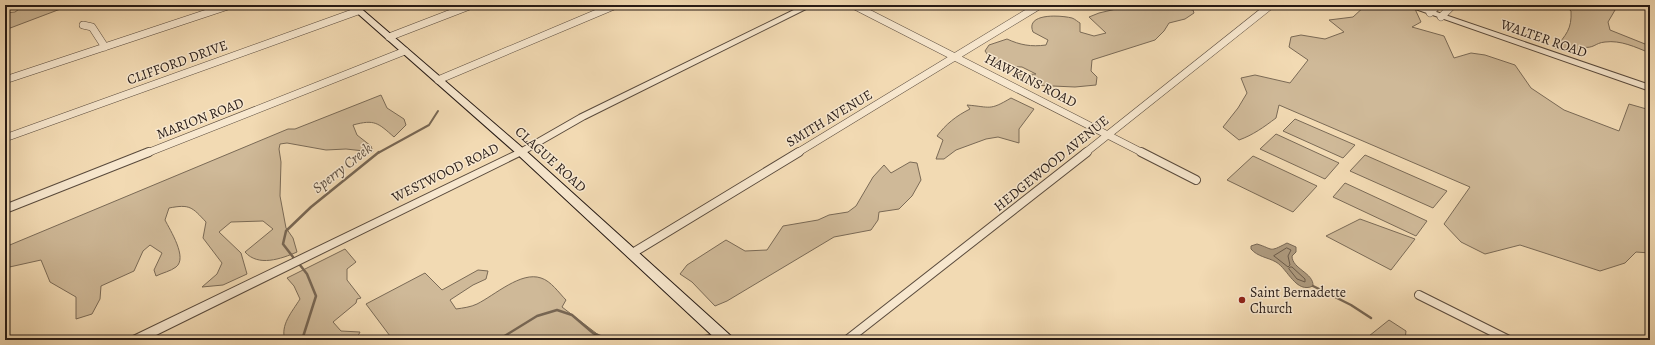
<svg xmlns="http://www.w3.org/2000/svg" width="1655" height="345" font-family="Alegreya,serif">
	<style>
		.green { fill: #cfb998; stroke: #7a6a56 }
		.water { fill: #ad997d; stroke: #776653 }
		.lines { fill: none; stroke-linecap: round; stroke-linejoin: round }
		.shore { stroke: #6a5a49; stroke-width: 1 }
		.stream-far1 { stroke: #776653; stroke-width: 2 }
		.stream { stroke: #776653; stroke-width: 2.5 }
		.minor-far1-casing { stroke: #594a3c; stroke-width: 8 }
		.minor-casing { stroke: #594a3c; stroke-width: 10 }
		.tertiary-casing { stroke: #594a3c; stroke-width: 2 }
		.secondary-casing { stroke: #261a15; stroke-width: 2 }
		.minor-far1 { stroke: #f7e7ce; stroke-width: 7 }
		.minor { stroke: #f7e7ce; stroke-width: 8 }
		.tertiary { fill: #f7e7ce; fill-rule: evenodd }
		.secondary { fill: #f7e7ce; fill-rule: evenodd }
		.poi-dot { fill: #8f2418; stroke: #f7e7ce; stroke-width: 1.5 }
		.labels { text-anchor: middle; stroke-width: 3; stroke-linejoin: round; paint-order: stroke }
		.street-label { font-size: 14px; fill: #261a15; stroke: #f7e7ce }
		.poi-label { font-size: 14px; fill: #261a15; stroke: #f7e7ce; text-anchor: start }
		.water-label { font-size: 15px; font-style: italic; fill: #5c4d3f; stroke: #f7e7ce }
	</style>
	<rect width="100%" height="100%" fill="#f2dab3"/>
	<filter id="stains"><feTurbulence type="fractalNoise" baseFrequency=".005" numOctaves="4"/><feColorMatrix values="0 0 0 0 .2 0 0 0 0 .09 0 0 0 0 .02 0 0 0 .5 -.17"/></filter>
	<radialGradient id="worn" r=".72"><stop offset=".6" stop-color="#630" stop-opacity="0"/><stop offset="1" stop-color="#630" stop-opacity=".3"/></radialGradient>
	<path class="green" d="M 25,5 L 71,5 L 5,30 L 5,13 L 15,12 Z
		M 1133,5 L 1166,5 L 1164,8 L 1177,7 L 1193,10 L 1194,13 L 1185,19 L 1169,23 L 1164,31 L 1155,40 L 1092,60 L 1091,71 L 1097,77 L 1096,85 L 1075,87 L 1030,85 L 1016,75 L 1036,74 L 1022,67 L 1000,66 L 992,61 L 985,51 L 989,45 L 1007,39 C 1020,45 1031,47 1046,45 L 1048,40 L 1033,32 C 1025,13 1060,15 1072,18 C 1075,19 1078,22 1080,23 L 1080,32 L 1094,36 L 1106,33 L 1089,17 L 1099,13 Z
		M 1366,5 L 1404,5 L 1415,9 L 1421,22 L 1412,27 L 1444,36 L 1454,58 L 1471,53 L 1485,55 L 1515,65 L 1531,88 L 1564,110 L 1619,131 L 1629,104 L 1650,110 L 1650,253 L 1636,252 L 1625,263 L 1600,271 L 1520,245 L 1485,254 L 1461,242 L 1444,224 L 1470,187 L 1279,105 L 1276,118 C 1264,127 1253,135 1239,140 L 1223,127 L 1238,108 L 1247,93 L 1241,78 L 1255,75 L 1290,83 L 1308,60 L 1289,47 L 1291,37 L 1301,35 L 1325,39 L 1344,32 L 1329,20 L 1353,17 Z
		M 1564,5 L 1618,5 L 1608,22 L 1610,30 L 1650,46 L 1650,53 C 1635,47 1621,40 1605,42 C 1594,43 1595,49 1581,47 L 1577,54 L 1555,48 C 1566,35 1572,29 1571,11 Z
		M 381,95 L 387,108 L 404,119 L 406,125 L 394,137 C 378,123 375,119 353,125 L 357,135 L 371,146 L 373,152 L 346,149 L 326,150 L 287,143 L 280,144 L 279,149 L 281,162 L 280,196 L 286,228 L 293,238 L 297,252 C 281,259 258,267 245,252 L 273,229 L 263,221 L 231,222 L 219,232 L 241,253 L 247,274 L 223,285 L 202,287 L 217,274 L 222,263 L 203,238 L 206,222 C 192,207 190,204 169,208 L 165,220 C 170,230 188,258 176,267 C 171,271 162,273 156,276 L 154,270 L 162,253 L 150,245 L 143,251 L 134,271 L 101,286 L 100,299 L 92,314 L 76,319 L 76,297 L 50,282 L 41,260 L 5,268 L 5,247 L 288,129 L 295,129 Z
		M 1011,98 L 1034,109 L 1019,129 L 1019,143 L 998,137 L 986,139 L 956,150 L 944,159 L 936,159 L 943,140 L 937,136 C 946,124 956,116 970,109 L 967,105 C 991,107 989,111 1011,98 Z
		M 1295,119 L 1355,145 L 1343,158 L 1283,131 Z
		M 1276,134 L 1339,163 L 1325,179 L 1260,149 Z
		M 1365,155 L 1447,191 L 1433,208 L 1350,171 Z
		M 1253,156 L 1317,186 L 1293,212 L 1227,180 Z
		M 910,162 L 917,163 L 921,180 L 912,196 L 899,209 L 879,212 L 878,220 L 871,230 L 834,237 L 727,301 L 715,306 L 692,282 L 680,274 L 687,265 L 726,240 L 745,251 L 767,250 L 783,226 L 818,220 L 829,215 L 848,212 L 856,206 L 873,177 L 884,165 L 891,173 Z
		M 1345,183 L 1427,221 L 1416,236 L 1333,197 Z
		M 1360,219 L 1415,239 L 1391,270 L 1326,236 Z
		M 345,249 L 356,262 L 347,269 L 347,280 L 361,298 L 357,299 L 356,303 L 333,322 L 341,331 L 360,332 L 357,338 L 354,340 L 285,340 C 280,325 292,312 300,299 L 294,286 L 287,278 Z
		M 478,270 L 488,271 L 486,279 L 473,285 L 450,300 L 456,309 C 463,308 471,307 477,304 C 495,295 521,271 541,278 C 551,281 559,293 566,300 L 562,307 L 605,340 L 393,340 L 366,304 L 425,273 L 442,290 Z
		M 1389,320 L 1406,331 L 1405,340 L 1364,340 Z"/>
	<path class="water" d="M 1287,243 L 1296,247 L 1296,252 L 1292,256 C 1292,269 1314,273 1313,286 C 1296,294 1288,269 1276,262 C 1267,257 1258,257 1251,249 L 1251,246 L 1257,244 C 1274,249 1268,253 1287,243 Z"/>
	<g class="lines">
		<path class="shore" d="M 1287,248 L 1291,250 L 1288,256 L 1290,265 L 1288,267 L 1274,256 Z
			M 1290,267 L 1292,267 L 1305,279 L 1305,282 L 1297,279 L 1289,269 Z"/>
		<path class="stream-far1" d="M 378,153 L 429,125 L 438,111"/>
		<path class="stream" d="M 293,257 L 283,244 L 286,231 L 311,207 L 379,152
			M 300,265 L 307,274 L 316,296 L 302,340
			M 1313,286 L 1351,305 L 1371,318
			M 498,340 L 537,316 L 557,310 L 572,315 L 593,333 L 609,340"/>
		<defs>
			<path id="minor-far1" d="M 853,5 L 1143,153
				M 1430,13 L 1438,5
				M 1441,17 L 1453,5
				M 83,25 L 92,27 L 105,47
				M 389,37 L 472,5
				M 5,80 L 231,5
				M 438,80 L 616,5
				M 5,138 L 358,11
				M 147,153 L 405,51
				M 797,153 L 1040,5
				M 1085,153 L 1271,5"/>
			<path id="minor" d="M 1141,152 L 1196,180
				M 5,209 L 149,152
				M 631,254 L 799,152
				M 1419,295 L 1509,340
				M 705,340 L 723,337
				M 847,340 L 1087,152"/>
			<path id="tertiary" d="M 804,5 L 814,5 L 585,119 L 524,154 L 146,340 L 129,340 L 131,337 L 518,150 L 579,115 Z
				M 1404,5 L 1416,5 L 1650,85 L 1650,91 Z"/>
			<path id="secondary" d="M 348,5 L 357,5 L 525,150 L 731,336 L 733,340 L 717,340 L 517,154 Z"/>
		</defs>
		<use href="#minor-far1" class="minor-far1-casing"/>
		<use href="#minor" class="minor-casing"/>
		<use href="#tertiary" class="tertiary-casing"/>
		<use href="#secondary" class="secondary-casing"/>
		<use href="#minor-far1" class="minor-far1"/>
		<use href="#minor" class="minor"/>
		<use href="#tertiary" class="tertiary"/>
		<use href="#secondary" class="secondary"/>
	</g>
	<circle class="poi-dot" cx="1242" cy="300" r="4"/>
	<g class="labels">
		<g class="street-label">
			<text transform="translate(1544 38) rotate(19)" y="5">WALTER ROAD</text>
			<text transform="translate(177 62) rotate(-20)" y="5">CLIFFORD DRIVE</text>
			<text transform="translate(1031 80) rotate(27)" y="5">HAWKINS ROAD</text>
			<text transform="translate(200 118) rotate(-21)" y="5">MARION ROAD</text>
			<text transform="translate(829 118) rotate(-31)" y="5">SMITH AVENUE</text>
			<text transform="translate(551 159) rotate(42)" y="5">CLAGUE ROAD</text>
			<text transform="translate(1051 163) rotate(-39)" y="5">HEDGEWOOD AVENUE</text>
			<text transform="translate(445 172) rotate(-26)" y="5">WESTWOOD ROAD</text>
		</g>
		<g class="poi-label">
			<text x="1250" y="297">Saint Bernadette<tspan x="1250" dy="16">Church</tspan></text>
		</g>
		<g class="water-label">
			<text transform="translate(342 168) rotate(-38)" y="5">Sperry Creek</text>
		</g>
	</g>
	<rect width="1655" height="345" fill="none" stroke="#f2dab3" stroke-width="20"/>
	<rect x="6" y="6" width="1643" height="333" fill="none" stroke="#261a15" stroke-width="2"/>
	<rect x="10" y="10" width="1635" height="325" fill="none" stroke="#261a15"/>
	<rect width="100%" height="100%" filter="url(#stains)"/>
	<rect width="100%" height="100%" fill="url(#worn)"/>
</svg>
